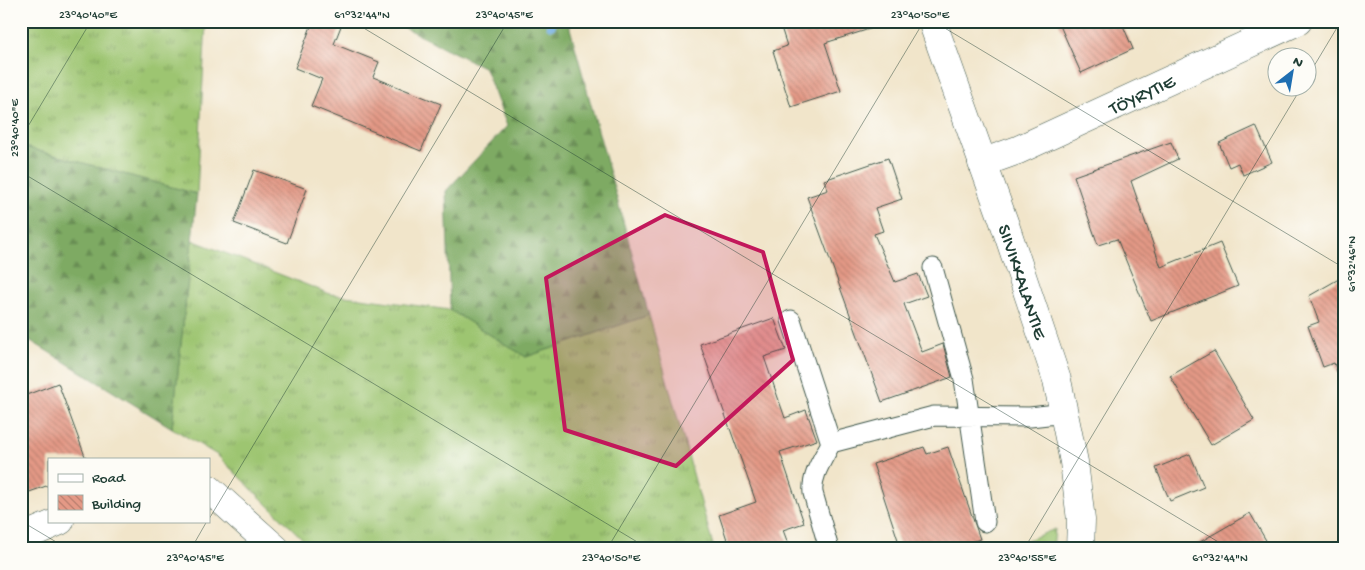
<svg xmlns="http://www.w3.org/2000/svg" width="1365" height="570" font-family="'Gochi Hand',sans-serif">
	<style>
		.grass { fill: url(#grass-tufts); stroke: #5e8152 }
		.forest { fill: url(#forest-firs); stroke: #4e744c }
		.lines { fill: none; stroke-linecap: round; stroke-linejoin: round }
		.stream { stroke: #70ade2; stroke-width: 10 }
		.building { fill: url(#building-back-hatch) }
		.service-casing { stroke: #3e564a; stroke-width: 21 }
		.minor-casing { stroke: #3e564a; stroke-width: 29 }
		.secondary-casing { stroke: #3e564a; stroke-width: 29 }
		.service { stroke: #fff; stroke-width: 19 }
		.minor { stroke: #fff; stroke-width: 28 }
		.secondary { stroke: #fff; stroke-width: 28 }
		.marked { fill: #c2185b; fill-opacity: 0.2; stroke: #c2185b; stroke-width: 4; stroke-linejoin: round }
		.ticks { fill: none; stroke: #1f3d34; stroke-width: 1; stroke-opacity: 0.45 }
		.labels { text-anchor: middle; stroke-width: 5; stroke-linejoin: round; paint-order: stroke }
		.street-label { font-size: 19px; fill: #1f3d34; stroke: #fdfcf7 }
		.neatline { fill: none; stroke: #1f3d34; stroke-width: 2 }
		.ticks-label { font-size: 12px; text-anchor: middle; fill: #1f3d34 }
	</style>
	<defs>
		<pattern id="grass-tufts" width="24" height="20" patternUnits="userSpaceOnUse" patternTransform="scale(1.25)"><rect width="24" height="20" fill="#9dc571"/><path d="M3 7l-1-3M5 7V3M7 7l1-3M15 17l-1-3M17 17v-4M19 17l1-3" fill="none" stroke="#7fa15e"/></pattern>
		<pattern id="forest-firs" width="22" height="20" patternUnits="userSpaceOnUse" patternTransform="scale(1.25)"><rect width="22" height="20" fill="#7eaa63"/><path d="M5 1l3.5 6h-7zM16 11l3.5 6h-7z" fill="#678c52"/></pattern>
		<pattern id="building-back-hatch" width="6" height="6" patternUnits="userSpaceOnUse" patternTransform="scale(1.25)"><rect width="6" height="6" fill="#e49986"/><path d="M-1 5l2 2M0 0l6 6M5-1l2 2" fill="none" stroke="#b87e6e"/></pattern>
	</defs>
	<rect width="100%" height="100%" fill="#fdfcf7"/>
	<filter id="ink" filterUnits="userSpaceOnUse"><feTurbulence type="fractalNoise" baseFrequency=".02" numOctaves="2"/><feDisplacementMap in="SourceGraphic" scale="10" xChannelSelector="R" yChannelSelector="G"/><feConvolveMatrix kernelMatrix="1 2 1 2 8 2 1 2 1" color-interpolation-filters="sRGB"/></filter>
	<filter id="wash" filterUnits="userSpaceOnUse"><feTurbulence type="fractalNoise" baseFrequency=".0096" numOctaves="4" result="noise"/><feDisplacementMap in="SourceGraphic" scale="20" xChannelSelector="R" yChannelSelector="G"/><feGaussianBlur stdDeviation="1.12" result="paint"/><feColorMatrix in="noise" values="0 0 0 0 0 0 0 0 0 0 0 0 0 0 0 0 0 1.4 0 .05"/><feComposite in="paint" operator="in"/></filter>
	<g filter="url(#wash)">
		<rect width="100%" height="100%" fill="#f1e5ca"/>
		<path class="grass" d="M 21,21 L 206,21 L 197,194 L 21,146 Z
			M 192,240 L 330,294 L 450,310 L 526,357 L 649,315 L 714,549 L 313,549 L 217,455 L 172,428 Z
			M 1055,529 L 1053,549 L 1006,549 Z"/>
		<path class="forest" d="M 391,21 L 568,21 L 649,315 L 526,357 L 450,310 L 446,191 L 507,126 L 485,68 Z
			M 21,146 L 197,194 L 172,428 L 21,335 Z"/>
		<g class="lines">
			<path class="stream" d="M 550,21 L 551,25"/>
		</g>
		<g id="blocks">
			<path class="building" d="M 313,21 L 343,21 L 334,44 L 379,62 L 373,77 L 441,104 L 421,151 L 311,106 L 322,79 L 295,68 Z
				M 779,21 L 875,21 L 876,27 L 825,43 L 841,91 L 791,107 L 773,51 L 787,46 Z
				M 1058,21 L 1121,21 L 1133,49 L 1081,73 Z
				M 1256,126 L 1272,162 L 1243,175 L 1238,163 L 1229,167 L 1219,143 Z
				M 1171,142 L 1178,159 L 1131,181 L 1161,267 L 1220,243 L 1238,286 L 1151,321 L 1117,239 L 1098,245 L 1074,176 Z
				M 888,158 L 902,199 L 875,208 L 883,231 L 874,234 L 895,282 L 918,274 L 927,296 L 904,304 L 922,352 L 943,344 L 952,377 L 882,402 L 807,197 L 828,190 L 824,180 Z
				M 254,170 L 307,189 L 287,243 L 234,223 Z
				M 1344,276 L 1344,381 L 1341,382 L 1334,363 L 1323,367 L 1308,326 L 1319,322 L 1309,296 Z
				M 774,318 L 786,350 L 764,357 L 785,418 L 806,410 L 817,440 L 780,452 L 804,523 L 783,530 L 790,549 L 730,549 L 719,515 L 756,502 L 700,344 Z
				M 1214,351 L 1254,420 L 1211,445 L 1170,376 Z
				M 58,383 L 86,459 L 49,459 L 49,485 L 21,495 L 21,397 Z
				M 924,447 L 927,454 L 948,447 L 980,539 L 951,549 L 901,549 L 873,464 Z
				M 1190,454 L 1204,487 L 1170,501 L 1156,468 Z
				M 1250,513 L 1271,549 L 1188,549 Z"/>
		</g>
	</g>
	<g filter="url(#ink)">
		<use href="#blocks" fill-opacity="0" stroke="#3e564a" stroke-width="1"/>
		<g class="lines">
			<defs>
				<path id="service" d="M 933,268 L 964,379 L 985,522
					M 791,320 L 831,443 L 934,416 L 1030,417 L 1065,413
					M 829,549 L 813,493 C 811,475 823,459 831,443"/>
				<g id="minor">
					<path id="s1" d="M 982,163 L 1018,150 L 1298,21"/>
					<path d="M 209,489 L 276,549"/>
					<path d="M 21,538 L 60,521"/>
				</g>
				<g id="secondary">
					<path id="s2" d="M 932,21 L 1005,225 L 1057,380 L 1074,462 L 1081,520 L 1080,549"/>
				</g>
			</defs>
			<use href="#service" class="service-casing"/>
			<use href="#minor" class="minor-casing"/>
			<use href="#secondary" class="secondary-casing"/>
			<use href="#service" class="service"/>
			<use href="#minor" class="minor"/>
			<use href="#secondary" class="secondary"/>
		</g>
	</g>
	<path class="marked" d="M 665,215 L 763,252 L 793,360 L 676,466 L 565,430 L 546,278 Z"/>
	<path class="ticks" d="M 352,21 L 1230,549M 933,21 L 1344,268M 1308,76 L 1341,21M 21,138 L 91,21M 21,172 L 649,549M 209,519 L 508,21M 21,521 L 68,549M 191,549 L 207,521M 607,549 L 924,21M 1024,549 L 1301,88"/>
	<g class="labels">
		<g class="street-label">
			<text dy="7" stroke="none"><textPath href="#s1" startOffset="174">TÖYRYTIE</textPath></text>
			<text dy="7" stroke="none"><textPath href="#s2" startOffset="276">SIIVIKKALANTIE</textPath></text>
		</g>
	</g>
	<rect width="1365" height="570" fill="none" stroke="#fdfcf7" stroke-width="55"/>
	<rect x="48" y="458" width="162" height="65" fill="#fdfcf7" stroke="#a4b0a9"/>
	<rect x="58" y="474" width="25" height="8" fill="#ffffff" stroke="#a4b0a9"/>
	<text x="92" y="482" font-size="15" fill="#1f3d34">Road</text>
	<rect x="58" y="495" width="25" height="15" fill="url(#building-back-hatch)" stroke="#a4b0a9"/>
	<text x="92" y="508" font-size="15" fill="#1f3d34">Building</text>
	<g transform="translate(1292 72) rotate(31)"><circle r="24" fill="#fdfcf7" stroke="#a4b0a9"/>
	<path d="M0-4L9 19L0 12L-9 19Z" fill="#1f6fb2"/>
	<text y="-8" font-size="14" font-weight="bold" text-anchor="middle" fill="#1f3d34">N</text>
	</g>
	<rect x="28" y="28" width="1310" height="514" class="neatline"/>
	<g class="ticks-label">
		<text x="88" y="18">23°40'40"E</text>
		<text x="362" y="18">61°32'44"N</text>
		<text x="504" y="18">23°40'45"E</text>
		<text x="920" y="18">23°40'50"E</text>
		<text transform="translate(14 128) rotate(-90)" y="4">23°40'40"E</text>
		<text transform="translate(1351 264) rotate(-90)" y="4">61°32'46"N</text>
		<text x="195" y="561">23°40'45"E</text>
		<text x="611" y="561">23°40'50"E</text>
		<text x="1027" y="561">23°40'55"E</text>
		<text x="1220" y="561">61°32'44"N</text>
	</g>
</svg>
